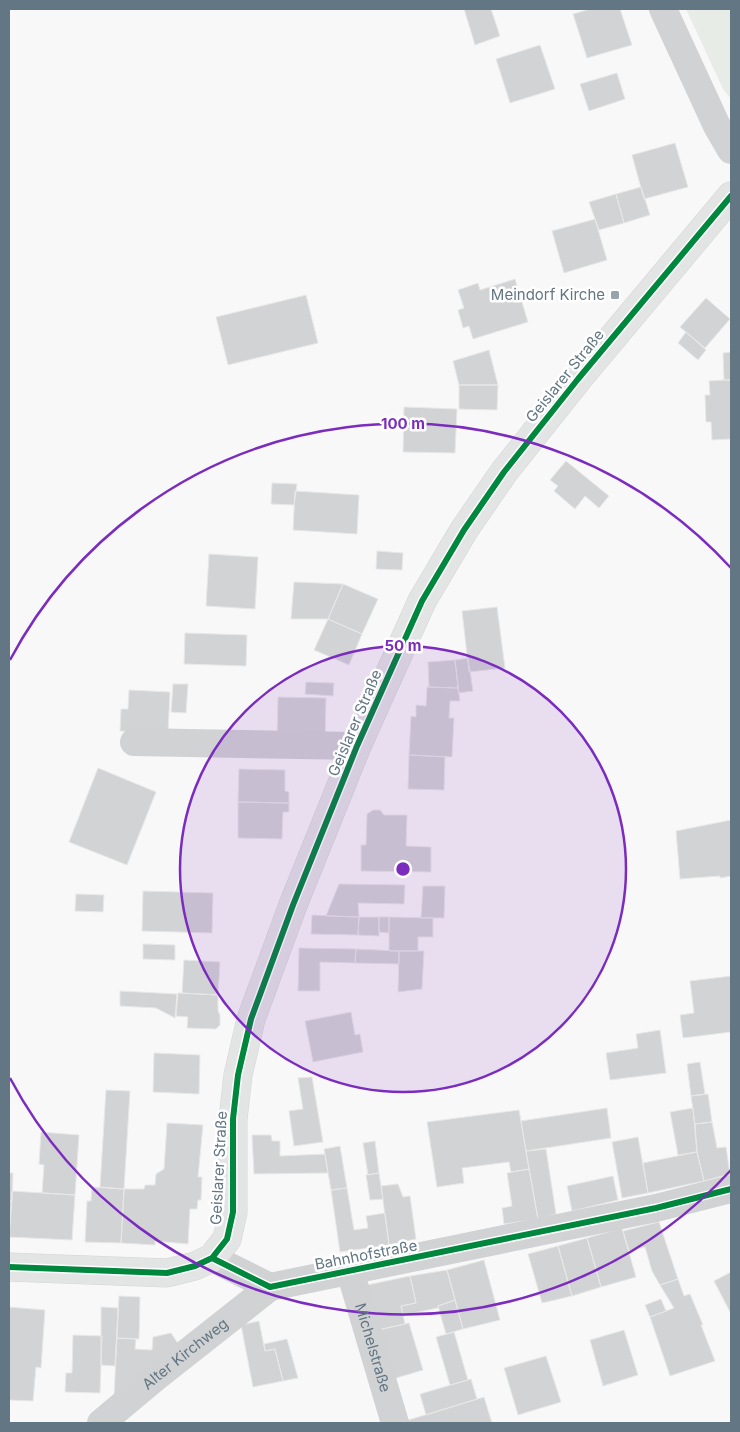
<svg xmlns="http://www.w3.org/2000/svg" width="740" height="1432" font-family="Inter,sans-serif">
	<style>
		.green { fill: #e8ece6 }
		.building { fill: #d2d3d4; stroke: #e8e8e8 }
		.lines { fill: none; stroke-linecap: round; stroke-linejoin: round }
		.major-casing { stroke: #d4d5d6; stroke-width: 29 }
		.minor { stroke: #d1d2d3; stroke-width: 28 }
		.major { stroke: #e3e4e4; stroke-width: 28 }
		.cycleway-casing { stroke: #fff; stroke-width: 9 }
		.cycleway { stroke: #00873e; stroke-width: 6 }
		.ring { fill: none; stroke: #7b2cbf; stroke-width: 2.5 }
		.poi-dot { fill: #96a4ad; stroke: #fff; stroke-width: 2 }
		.labels { text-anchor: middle; stroke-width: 5; stroke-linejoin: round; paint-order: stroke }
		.poi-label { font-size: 15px; fill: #627684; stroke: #fff; text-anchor: end }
		.street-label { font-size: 15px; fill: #627684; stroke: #fff }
		.centre { fill: #7b2cbf; stroke: #fff; stroke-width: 2.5 }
		.ring-label { font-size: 15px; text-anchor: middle; font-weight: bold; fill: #7b2cbf; stroke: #fff; stroke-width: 5; stroke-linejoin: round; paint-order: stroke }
	</style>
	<rect width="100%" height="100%" fill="#f8f8f8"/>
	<path class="green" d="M 686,9 L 731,9 L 731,99 L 723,89 Z"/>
	<path class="building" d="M 464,9 L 491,9 L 500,36 L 475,45 Z
		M 590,9 L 620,9 L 632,45 L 587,58 L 573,14 Z
		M 540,45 L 555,89 L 510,103 L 496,59 Z
		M 617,73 L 625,99 L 589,111 L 580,84 Z
		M 675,143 L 688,187 L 644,199 L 632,155 Z
		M 641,187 L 650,215 L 624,223 L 616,194 Z
		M 616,194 L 624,223 L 599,230 L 589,202 Z
		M 595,219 L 607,260 L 564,273 L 552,231 Z
		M 515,279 L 528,322 L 473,339 L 469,326 L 463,328 L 458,310 L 464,308 L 458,290 L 478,283 L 480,290 Z
		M 306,295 L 318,343 L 228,365 L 216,317 Z
		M 706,298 L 730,319 L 705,348 L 680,327 Z
		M 686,332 L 706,350 L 698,360 L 678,343 Z
		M 489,350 L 498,385 L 459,385 L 453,361 Z
		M 731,352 L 731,380 L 724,380 L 723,353 Z
		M 724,380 L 731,380 L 731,439 L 712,440 L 711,422 L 706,422 L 705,395 L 710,395 L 709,381 Z
		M 459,385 L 498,385 L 497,410 L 459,409 Z
		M 404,407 L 457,409 L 455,453 L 403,452 Z
		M 566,461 L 609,496 L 599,508 L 585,496 L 575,509 L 554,491 L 558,486 L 550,480 Z
		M 272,483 L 297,484 L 294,505 L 271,504 Z
		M 295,491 L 359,495 L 357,534 L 293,530 Z
		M 377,551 L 403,553 L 402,570 L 376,569 Z
		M 209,554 L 258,557 L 255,609 L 206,606 Z
		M 294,582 L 343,584 L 328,619 L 291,619 Z
		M 343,584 L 378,599 L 362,634 L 328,619 Z
		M 497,607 L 505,668 L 469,672 L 462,611 Z
		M 328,619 L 362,634 L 349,665 L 314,650 Z
		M 185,633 L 247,635 L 246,666 L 184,664 Z
		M 468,658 L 473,691 L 459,693 L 455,660 Z
		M 455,660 L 458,688 L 429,687 L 428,662 Z
		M 306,682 L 334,683 L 333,696 L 305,694 Z
		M 173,684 L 188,684 L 186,713 L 171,712 Z
		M 427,687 L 458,688 L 460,701 L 450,701 L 449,718 L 454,718 L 452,757 L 409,755 L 411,716 L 416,717 L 416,705 L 426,706 Z
		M 129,690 L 170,692 L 168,733 L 120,731 L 121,709 L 128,709 Z
		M 278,697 L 326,698 L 325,741 L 277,739 Z
		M 409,755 L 445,757 L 444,790 L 408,789 Z
		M 98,768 L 156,792 L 127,865 L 69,842 Z
		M 239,769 L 285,770 L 285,791 L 289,792 L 289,803 L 238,802 Z
		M 238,802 L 289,803 L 289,812 L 283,812 L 282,839 L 238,838 Z
		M 373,810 L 380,810 L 384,815 L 407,815 L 406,846 L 431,847 L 431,872 L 361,871 L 361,845 L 366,845 L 367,814 Z
		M 731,820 L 731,876 L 720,878 L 720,876 L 680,879 L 676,831 Z
		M 339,884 L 405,885 L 404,904 L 358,903 L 359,917 L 326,916 Z
		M 423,886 L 445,886 L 444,918 L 421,918 Z
		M 143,891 L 213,893 L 212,933 L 142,931 Z
		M 76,894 L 104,895 L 103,912 L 75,911 Z
		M 312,915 L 359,917 L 358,935 L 311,934 Z
		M 359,917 L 379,917 L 379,936 L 358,935 Z
		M 379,917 L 389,917 L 389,933 L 379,932 Z
		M 389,917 L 433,918 L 433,937 L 418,937 L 418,951 L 389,951 Z
		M 143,944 L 175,945 L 175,960 L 143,959 Z
		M 299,948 L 356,949 L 355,963 L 320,962 L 320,991 L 298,991 Z
		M 356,949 L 399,951 L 399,964 L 355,963 Z
		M 399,951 L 424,951 L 422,989 L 398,992 Z
		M 184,960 L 220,962 L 218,995 L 182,993 Z
		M 731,976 L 731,1032 L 683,1038 L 680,1015 L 694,1013 L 690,981 Z
		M 120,991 L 177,994 L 175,1018 L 156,1008 L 120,1006 Z
		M 178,993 L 218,995 L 218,1011 L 220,1015 L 220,1025 L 216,1029 L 187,1028 L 188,1017 L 176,1016 Z
		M 351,1012 L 355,1035 L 360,1034 L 363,1052 L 313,1062 L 305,1021 Z
		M 660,1030 L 666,1073 L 610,1080 L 606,1053 L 638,1048 L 636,1034 Z
		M 154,1053 L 200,1055 L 199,1094 L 153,1092 Z
		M 700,1062 L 705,1094 L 691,1096 L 687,1064 Z
		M 312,1077 L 323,1142 L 294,1146 L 289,1111 L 303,1109 L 298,1078 Z
		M 106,1090 L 130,1091 L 124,1189 L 100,1187 Z
		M 708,1094 L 712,1122 L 695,1124 L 691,1096 Z
		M 607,1108 L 611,1138 L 526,1151 L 521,1121 Z
		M 693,1108 L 697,1152 L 678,1155 L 670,1112 Z
		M 519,1110 L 529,1169 L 511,1172 L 509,1162 L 462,1168 L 464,1183 L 437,1187 L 427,1122 Z
		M 712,1122 L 717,1148 L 726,1147 L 730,1174 L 704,1181 L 697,1152 L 695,1124 Z
		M 167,1123 L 203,1125 L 198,1177 L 202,1177 L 201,1200 L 198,1200 L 197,1209 L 190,1209 L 188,1244 L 155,1241 L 155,1245 L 121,1243 L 124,1189 L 144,1189 L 145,1185 L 155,1185 L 156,1174 L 164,1169 Z
		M 41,1132 L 79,1135 L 75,1195 L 42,1193 L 44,1165 L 39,1164 Z
		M 252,1135 L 271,1135 L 272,1141 L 280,1141 L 280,1156 L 325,1154 L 328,1173 L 254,1174 Z
		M 638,1137 L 648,1193 L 622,1198 L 612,1142 Z
		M 375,1141 L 379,1173 L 368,1175 L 363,1143 Z
		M 340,1146 L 347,1188 L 331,1190 L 324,1149 Z
		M 546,1149 L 556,1214 L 538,1219 L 526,1151 Z
		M 697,1152 L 704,1181 L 648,1193 L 643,1163 Z
		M 529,1169 L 538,1219 L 504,1224 L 502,1208 L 512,1206 L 507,1173 Z
		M 9,1173 L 13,1173 L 12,1201 L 9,1201 Z
		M 379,1173 L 383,1199 L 370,1200 L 366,1175 Z
		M 613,1176 L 618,1200 L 572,1211 L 567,1186 Z
		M 398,1184 L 403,1197 L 410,1196 L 416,1239 L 389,1245 L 381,1186 Z
		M 92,1187 L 124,1189 L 121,1243 L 85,1242 L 87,1201 L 91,1201 Z
		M 347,1188 L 354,1230 L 368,1228 L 366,1216 L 385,1213 L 389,1245 L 340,1252 L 331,1190 Z
		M 12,1191 L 75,1195 L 72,1240 L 9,1237 Z
		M 9,1201 L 12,1201 L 9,1237 Z
		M 659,1222 L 678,1279 L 660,1285 L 652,1271 L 645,1247 L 629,1251 L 623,1231 Z
		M 622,1228 L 636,1277 L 601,1287 L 587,1238 Z
		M 587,1238 L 601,1287 L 572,1296 L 558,1246 Z
		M 558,1246 L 572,1296 L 542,1303 L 528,1254 Z
		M 484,1260 L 500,1320 L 463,1329 L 447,1270 Z
		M 447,1270 L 455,1300 L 438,1306 L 438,1308 L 403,1315 L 401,1306 L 416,1303 L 410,1276 Z
		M 731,1272 L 731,1312 L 730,1312 L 714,1281 Z
		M 410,1276 L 416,1303 L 401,1306 L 405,1324 L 378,1330 L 367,1285 Z
		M 678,1279 L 684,1296 L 690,1294 L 703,1325 L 701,1325 L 715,1361 L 670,1376 L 650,1317 L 674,1308 L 660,1285 Z
		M 119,1296 L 140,1297 L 139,1339 L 117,1338 Z
		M 661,1299 L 666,1311 L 650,1317 L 645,1305 Z
		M 455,1300 L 463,1329 L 446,1334 L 438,1306 Z
		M 9,1307 L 45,1310 L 41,1368 L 36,1367 L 33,1401 L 9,1400 Z
		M 101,1307 L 118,1308 L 115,1366 L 101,1365 Z
		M 259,1321 L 265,1351 L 275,1349 L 283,1381 L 253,1387 L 241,1325 Z
		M 409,1323 L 423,1370 L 393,1379 L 378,1330 Z
		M 624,1330 L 638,1375 L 603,1386 L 590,1340 Z
		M 454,1332 L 468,1380 L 450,1385 L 436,1337 Z
		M 171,1333 L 179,1345 L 114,1395 L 117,1338 L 136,1339 L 135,1349 L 152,1350 L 153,1337 Z
		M 73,1335 L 102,1336 L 100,1393 L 65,1392 L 66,1373 L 72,1373 Z
		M 287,1339 L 298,1378 L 283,1381 L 275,1349 L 265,1351 L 264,1344 Z
		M 546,1356 L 561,1402 L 518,1415 L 504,1368 Z
		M 471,1379 L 477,1399 L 426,1415 L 420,1394 Z
		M 484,1397 L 492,1423 L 406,1423 L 405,1421 Z"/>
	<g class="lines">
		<defs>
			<path id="major" d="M 9,1267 L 167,1273 L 195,1266 L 212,1258 L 227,1239 L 233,1212 L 233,1119 L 238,1075 L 251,1019 L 293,905 L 357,746 L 422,601 L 464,530 L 504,472 L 578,379 L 731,196"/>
		</defs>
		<use href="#major" class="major-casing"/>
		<g class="minor">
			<path d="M 663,9 L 717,126 L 731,150"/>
			<path d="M 134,742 L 357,746"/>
			<path d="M 212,1258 L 270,1287 L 656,1208 L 731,1189"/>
			<path id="s1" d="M 350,1271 L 395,1423"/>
			<path id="s2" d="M 101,1423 L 156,1377 L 270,1287"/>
		</g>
		<use href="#major" class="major"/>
		<defs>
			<path id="cycleway" d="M 212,1258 L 270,1287 L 656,1208 L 731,1189
				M 9,1267 L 167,1273 L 195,1266 L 212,1258 L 227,1239 L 233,1212 L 233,1119 L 238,1075 L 251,1019 L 293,905 L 357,746 L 422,601 L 464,530 L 504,472 L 578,379 L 731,196"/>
		</defs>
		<use href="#cycleway" class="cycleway-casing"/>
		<use href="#cycleway" class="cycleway"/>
	</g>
	<circle cx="403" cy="869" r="223" fill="#7b2cbf" fill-opacity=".12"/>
	<g class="ring">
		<circle cx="403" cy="869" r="223"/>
		<path d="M731 1170A445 445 0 0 1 10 1078M10 660A445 445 0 0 1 731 568"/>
	</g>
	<rect class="poi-dot" x="610" y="290" width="10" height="10" rx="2.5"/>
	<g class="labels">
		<g class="poi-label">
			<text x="605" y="300">Meindorf Kirche</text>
		</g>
		<g class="street-label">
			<text transform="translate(565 376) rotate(-51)" y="5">Geislarer Straße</text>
			<text transform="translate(355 723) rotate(-67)" y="5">Geislarer Straße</text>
			<text transform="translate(219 1168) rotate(-87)" y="5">Geislarer Straße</text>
			<text transform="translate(366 1255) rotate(-11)" y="5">Bahnhofstraße</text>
			<text dy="5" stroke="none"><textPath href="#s1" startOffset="80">Michelstraße</textPath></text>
			<text dy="5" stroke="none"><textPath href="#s2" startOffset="109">Alter Kirchweg</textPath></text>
		</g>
	</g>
	<circle cx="403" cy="869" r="8" class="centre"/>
	<g class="ring-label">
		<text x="403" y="429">100 m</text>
		<text x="403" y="651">50 m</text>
	</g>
	<rect width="740" height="1432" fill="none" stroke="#627684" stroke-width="20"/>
</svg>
